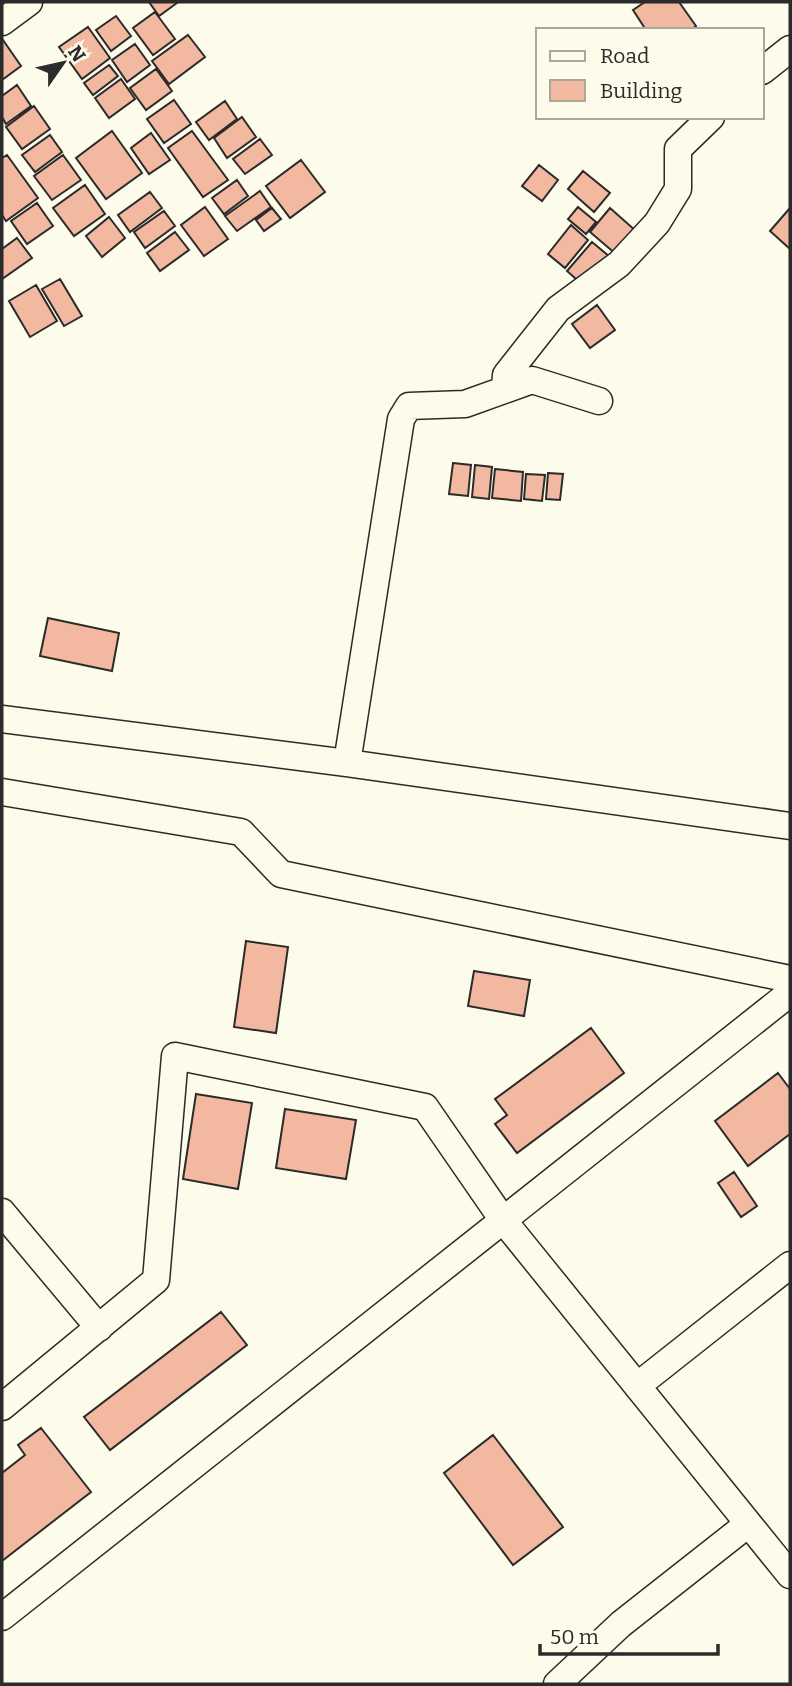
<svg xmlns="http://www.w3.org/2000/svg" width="792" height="1686" font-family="Bitter,serif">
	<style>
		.building { fill: #f2b8a0; stroke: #2b2b2b; stroke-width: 2 }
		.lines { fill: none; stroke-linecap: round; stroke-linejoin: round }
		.minor-casing { stroke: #2b2b2b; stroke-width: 29 }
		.minor { stroke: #fdfbea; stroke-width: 26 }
	</style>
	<rect width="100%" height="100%" fill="#fdfbea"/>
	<path class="building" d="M 149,2 L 176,2 L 177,3 L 159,16 Z
		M 645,2 L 679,2 L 696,26 L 691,30 L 646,30 L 633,10 Z
		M 155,12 L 175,39 L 153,55 L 133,28 Z
		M 116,16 L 131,36 L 111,51 L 96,30 Z
		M 88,27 L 110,58 L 82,79 L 59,47 Z
		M 188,35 L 205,57 L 169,84 L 152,61 Z
		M 3,40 L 21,66 L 2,80 L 2,41 Z
		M 135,44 L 150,65 L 127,82 L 112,60 Z
		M 109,65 L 118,76 L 93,95 L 84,83 Z
		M 156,69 L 172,91 L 146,110 L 130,88 Z
		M 121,79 L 135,99 L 109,118 L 95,98 Z
		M 17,85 L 31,106 L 6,124 L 2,117 L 2,96 Z
		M 174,100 L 191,124 L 164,143 L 147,119 Z
		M 225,101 L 237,119 L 209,140 L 196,122 Z
		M 34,106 L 50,129 L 22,149 L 6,127 Z
		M 242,117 L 256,137 L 227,158 L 214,138 Z
		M 112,131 L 142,173 L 106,199 L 76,158 Z
		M 192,131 L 228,180 L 203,197 L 168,148 Z
		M 151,133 L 170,160 L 149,174 L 131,148 Z
		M 50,135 L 62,152 L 35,172 L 22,155 Z
		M 260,139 L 272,155 L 245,174 L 233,159 Z
		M 7,155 L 38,198 L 6,221 L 2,215 L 2,158 Z
		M 63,155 L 81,180 L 52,200 L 34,176 Z
		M 301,160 L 325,192 L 290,218 L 266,186 Z
		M 539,165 L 558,180 L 542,201 L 522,186 Z
		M 583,171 L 610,193 L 594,212 L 568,189 Z
		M 237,180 L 248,196 L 224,214 L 212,198 Z
		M 85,185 L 105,214 L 74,236 L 53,208 Z
		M 260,191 L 271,207 L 237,231 L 225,216 Z
		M 150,192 L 162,208 L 130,232 L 118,215 Z
		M 37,203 L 53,226 L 27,244 L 11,221 Z
		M 205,207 L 228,239 L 204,256 L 181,225 Z
		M 578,207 L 596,222 L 586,234 L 568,219 Z
		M 272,208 L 281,219 L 264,231 L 256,220 Z
		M 610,208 L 636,231 L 617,255 L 590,232 Z
		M 790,208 L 790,249 L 770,231 Z
		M 164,211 L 175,226 L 145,248 L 134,232 Z
		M 109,217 L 125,238 L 102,257 L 86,236 Z
		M 571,225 L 588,240 L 565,268 L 548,254 Z
		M 175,232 L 189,250 L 160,271 L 147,253 Z
		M 17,238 L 32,258 L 2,279 L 2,249 Z
		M 592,242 L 610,257 L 585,287 L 567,271 Z
		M 60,279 L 82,316 L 64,326 L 42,289 Z
		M 36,285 L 57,321 L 30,337 L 9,301 Z
		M 597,305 L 615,330 L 590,348 L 572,324 Z
		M 453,463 L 471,465 L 468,496 L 449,494 Z
		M 475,465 L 492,467 L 489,499 L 472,497 Z
		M 495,469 L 523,472 L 521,501 L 492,498 Z
		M 548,473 L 563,474 L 560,500 L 546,499 Z
		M 526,474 L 545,475 L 542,501 L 524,499 Z
		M 48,618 L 119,633 L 112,671 L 40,656 Z
		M 246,941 L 288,947 L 276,1033 L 234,1027 Z
		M 474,971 L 530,980 L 524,1016 L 468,1006 Z
		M 591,1028 L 624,1073 L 517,1153 L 495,1124 L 507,1115 L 495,1099 Z
		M 778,1073 L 790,1089 L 790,1134 L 748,1166 L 715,1121 Z
		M 196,1094 L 252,1103 L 238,1189 L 183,1179 Z
		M 285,1109 L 356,1120 L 346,1179 L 276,1168 Z
		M 734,1172 L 757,1206 L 741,1217 L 718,1183 Z
		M 221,1312 L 247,1345 L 110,1450 L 84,1417 Z
		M 41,1428 L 91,1492 L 2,1561 L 2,1473 L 25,1455 L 18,1445 Z
		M 493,1435 L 563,1527 L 513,1565 L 444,1473 Z"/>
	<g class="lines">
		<defs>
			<path id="minor" d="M 2,22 L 29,2
				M 762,71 L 790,49
				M 505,389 L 506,375 L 558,309 L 619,264 L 657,223 L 678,189 L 678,149 L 711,117
				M 2,719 L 347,763 L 790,826
				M 347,763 L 401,419 L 409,406 L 465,404 L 532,380 L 599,401
				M 2,792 L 241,832 L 281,874 L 790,979
				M 2,1212 L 99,1328
				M 637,1386 L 790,1265
				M 2,1407 L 156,1280 L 175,1056 L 425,1107 L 503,1220 L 790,1575
				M 2,1617 L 790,993
				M 557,1684 L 621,1624 L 748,1524"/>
		</defs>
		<use href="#minor" class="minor-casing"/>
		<use href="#minor" class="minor"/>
	</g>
	<rect width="792" height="1686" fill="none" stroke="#2b2b2b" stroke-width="7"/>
	<rect x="536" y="28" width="228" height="91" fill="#fdfbea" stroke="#a9a89e" stroke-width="2"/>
	<rect x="550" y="51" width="35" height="10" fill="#fdfbea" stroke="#a9a89e" stroke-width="2"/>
	<text x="600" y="63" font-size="21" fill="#2b2b2b">Road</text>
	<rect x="550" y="80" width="35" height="21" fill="#f2b8a0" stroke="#a9a89e" stroke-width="2"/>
	<text x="600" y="98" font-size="21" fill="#2b2b2b">Building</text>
	<g transform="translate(63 63) rotate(56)" stroke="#fdfbea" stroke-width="5" paint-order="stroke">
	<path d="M0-5L12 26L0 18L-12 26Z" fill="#2b2b2b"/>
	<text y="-10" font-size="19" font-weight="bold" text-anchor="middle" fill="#2b2b2b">N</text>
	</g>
	<path d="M540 1644v10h178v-10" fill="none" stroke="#2b2b2b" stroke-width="3.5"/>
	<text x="550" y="1644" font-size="21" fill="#2b2b2b" stroke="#fdfbea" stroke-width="5" paint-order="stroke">50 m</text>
</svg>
